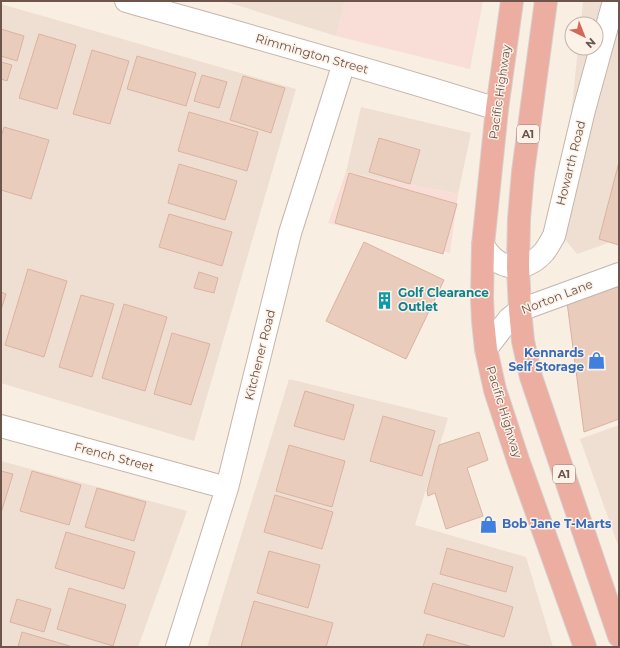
<svg xmlns="http://www.w3.org/2000/svg" width="620" height="648" font-family="Montserrat,sans-serif">
	<style>
		.residential { fill: #efdfd2 }
		.commercial { fill: #f8ded7 }
		.building { fill: #eaccbd; stroke: #dbb2a0 }
		.lines { fill: none; stroke-linecap: round; stroke-linejoin: round }
		.minor-casing { stroke: #c7b5ab; stroke-width: 24 }
		.highway-casing { stroke: #d6cfcd; stroke-width: 24 }
		.minor { stroke: #fff; stroke-width: 22 }
		.highway { stroke: #ebaea0; stroke-width: 22 }
		.labels { text-anchor: middle; stroke-width: 3; stroke-linejoin: round; paint-order: stroke }
		.shield { fill: #fcf2e8; stroke: #98847b; stroke-width: 1 }
		.shield-label { font-size: 11px; font-weight: bold; fill: #6d554c }
		.street-label { font-size: 12px; fill: #6d554c; stroke: #fcf2e8 }
		.culture-label { font-size: 12px; font-weight: bold; fill: #0d838f; stroke: #fcf2e8; text-anchor: start }
		.shop-label { font-size: 12px; font-weight: bold; fill: #366cbe; stroke: #fcf2e8; text-anchor: end }
	</style>
	<rect width="100%" height="100%" fill="#f8eee2"/>
	<path class="residential" d="M 224,1 L 345,1 L 336,36 Z
		M 583,1 L 619,1 L 619,239 L 577,254 L 559,232 L 578,48 L 596,48 L 596,24 L 581,24 Z
		M 1,4 L 296,89 L 194,441 L 1,383 Z
		M 361,107 L 471,133 L 458,194 L 346,172 Z
		M 289,379 L 448,418 L 415,525 L 526,557 L 553,647 L 207,647 Z
		M 619,425 L 619,548 L 580,439 Z
		M 1,461 L 187,511 L 138,647 L 1,647 Z"/>
	<path class="commercial" d="M 345,1 L 483,1 L 470,69 L 336,36 Z
		M 346,172 L 458,194 L 450,253 L 328,223 Z"/>
	<path class="building" d="M 1,29 L 24,36 L 17,61 L 1,56 Z
		M 39,34 L 76,45 L 57,109 L 19,98 Z
		M 92,50 L 129,61 L 110,124 L 73,114 Z
		M 137,56 L 196,73 L 186,106 L 127,89 Z
		M 1,62 L 12,65 L 7,81 L 1,79 Z
		M 202,75 L 227,82 L 219,108 L 194,101 Z
		M 243,76 L 285,88 L 271,133 L 230,120 Z
		M 189,112 L 258,132 L 247,171 L 178,151 Z
		M 4,127 L 49,140 L 31,199 L 1,190 L 1,137 Z
		M 379,138 L 420,150 L 410,184 L 369,172 Z
		M 619,162 L 619,245 L 599,239 Z
		M 179,164 L 237,181 L 225,220 L 168,203 Z
		M 349,173 L 457,204 L 443,254 L 335,223 Z
		M 169,214 L 232,232 L 222,266 L 159,247 Z
		M 364,242 L 444,280 L 406,359 L 326,321 Z
		M 28,269 L 67,281 L 44,357 L 5,345 Z
		M 199,272 L 218,278 L 214,293 L 194,288 Z
		M 619,281 L 619,419 L 584,432 L 567,302 Z
		M 1,292 L 6,294 L 1,310 Z
		M 81,295 L 114,304 L 92,377 L 59,367 Z
		M 124,304 L 167,317 L 145,391 L 102,378 Z
		M 172,333 L 210,344 L 191,405 L 154,394 Z
		M 305,391 L 354,405 L 344,440 L 294,426 Z
		M 383,416 L 435,431 L 422,476 L 370,461 Z
		M 479,432 L 488,460 L 467,468 L 483,516 L 446,529 L 435,493 L 428,496 L 427,491 L 439,445 Z
		M 289,445 L 345,461 L 332,507 L 276,491 Z
		M 1,471 L 13,474 L 1,513 Z
		M 32,471 L 81,485 L 69,525 L 20,511 Z
		M 97,488 L 146,502 L 134,541 L 85,527 Z
		M 275,495 L 333,512 L 322,549 L 264,532 Z
		M 66,532 L 135,552 L 124,589 L 55,568 Z
		M 447,548 L 513,567 L 506,592 L 440,574 Z
		M 269,551 L 320,565 L 308,608 L 257,593 Z
		M 433,583 L 513,607 L 504,637 L 424,613 Z
		M 69,588 L 126,605 L 113,646 L 57,629 Z
		M 17,599 L 51,609 L 44,632 L 10,622 Z
		M 254,601 L 333,623 L 326,647 L 241,647 Z
		M 22,632 L 73,647 L 18,647 Z
		M 427,634 L 473,647 L 423,647 Z"/>
	<g class="lines">
		<defs>
			<path id="minor" d="M 126,1 C 250,36 374,70 497,109
				M 483,245 C 497,271 525,274 544,252 C 548,247 551,241 554,236 L 584,110 L 614,1
				M 486,349 L 509,319 L 520,310 L 619,274
				M 1,426 L 227,488
				M 177,647 L 227,488 L 290,233 L 344,63"/>
			<path id="highway" d="M 512,1 L 497,109 L 483,245 L 482,298 L 483,321 L 486,349 L 495,390 L 518,460 L 585,647
				M 546,1 L 523,172 L 519,219 L 518,267 L 520,310 L 523,341 L 531,377 L 619,636"/>
		</defs>
		<use href="#minor" class="minor-casing"/>
		<use href="#highway" class="highway-casing"/>
		<use href="#minor" class="minor"/>
		<use href="#highway" class="highway"/>
	</g>
	<defs>
		<symbol id="building-bare" viewBox="-9 -9 18 18"><path d="M-4-6H4V6H1V3H-1V6H-4ZM-2.5-4.3h1.7v1.8h-1.7ZM.8-4.3h1.7v1.8H.8ZM-2.5-1h1.7V.8h-1.7ZM.8-1h1.7V.8H.8Z" fill="#0f9aa8" stroke="#fcf2e8" stroke-width="2.5" paint-order="stroke"/></symbol>
		<symbol id="shop-bare" viewBox="-9 -9 18 18"><path d="M-5-2.5h2.3a2.7 3.5 0 0 1 5.4 0H5L5.5 6h-11ZM-1.5-2.5h3a1.5 2.3 0 0 0-3 0Z" fill="#3f7fe0" stroke="#fcf2e8" stroke-width="2.5" paint-order="stroke"/></symbol>
	</defs>
	<g fill-rule="evenodd">
		<use href="#building-bare" x="372" y="288" width="25" height="25"/>
		<use href="#shop-bare" x="584" y="348" width="25" height="25"/>
		<use href="#shop-bare" x="476" y="512" width="25" height="25"/>
	</g>
	<g class="labels">
		<g class="shield">
			<rect x="517" y="125" width="22" height="18" rx="3"/>
			<rect x="553" y="465" width="22" height="18" rx="3"/>
		</g>
		<g class="shield-label">
			<text x="528" y="138">A1</text>
			<text x="564" y="478">A1</text>
		</g>
		<g class="street-label">
			<text transform="translate(312 54) rotate(16)" y="4">Rimmington Street</text>
			<text transform="translate(500 92) rotate(-82)" y="4">Pacific Highway</text>
			<text transform="translate(571 163) rotate(-76)" y="4">Howarth Road</text>
			<text transform="translate(557 297) rotate(-21)" y="4">Norton Lane</text>
			<text transform="translate(260 355) rotate(-76)" y="4">Kitchener Road</text>
			<text transform="translate(504 412) rotate(73)" y="4">Pacific Highway</text>
			<text transform="translate(114 457) rotate(15)" y="4">French Street</text>
		</g>
		<g class="culture-label">
			<text x="398" y="297">Golf Clearance<tspan x="398" dy="14">Outlet</tspan></text>
		</g>
		<g class="shop-label">
			<text x="584" y="357">Kennards<tspan x="584" dy="14">Self Storage</tspan></text>
			<text x="502" y="528" text-anchor="start">Bob Jane T-Marts</text>
		</g>
	</g>
	<rect width="620" height="648" fill="none" stroke="#6d554c" stroke-width="4"/>
	<g transform="translate(584 36) rotate(137)"><circle r="19" fill="#fcf2e8" stroke="#c3b3aa"/>
	<path d="M0-3L7 15L0 10L-7 15Z" fill="#d36856"/>
	<text y="-6" font-size="11" font-weight="bold" text-anchor="middle" fill="#6d554c">N</text>
	</g>
</svg>
